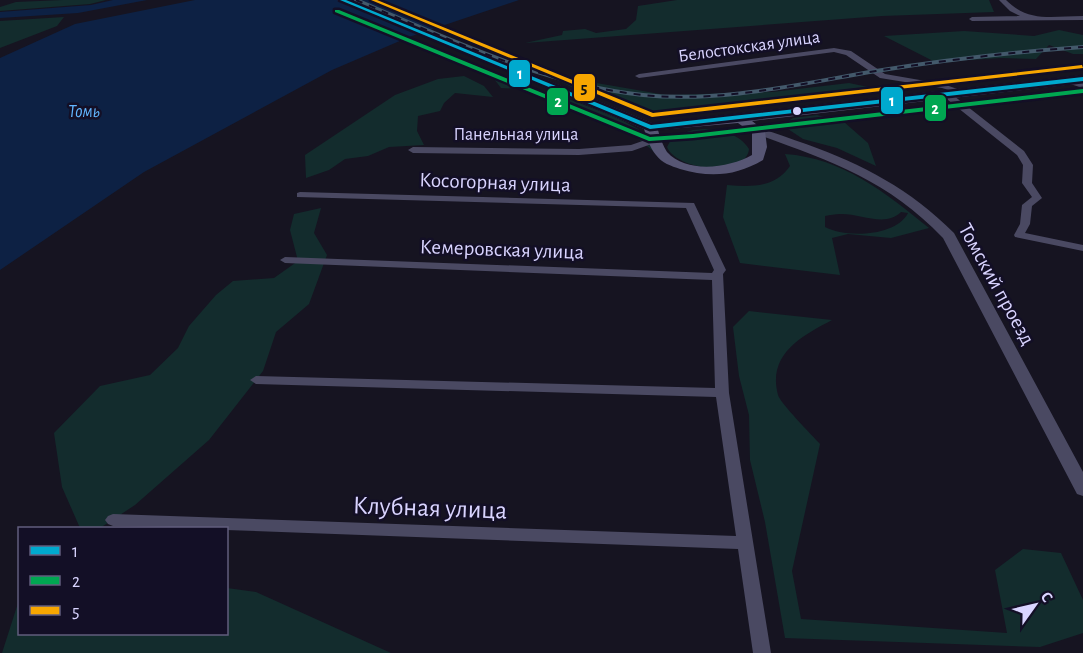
<svg xmlns="http://www.w3.org/2000/svg" width="1083" height="653" font-family="'Alegreya Sans',sans-serif">
	<style>
		.green { fill: #132c2d; fill-rule: evenodd }
		.water { fill: #0d2144 }
		.lines { fill: none; stroke-linecap: round; stroke-linejoin: round }
		.minor { fill: #4a4962; fill-rule: evenodd }
		.tertiary { fill: #4a4962; fill-rule: evenodd }
		.secondary { fill: #575674; fill-rule: evenodd }
		.rail-casing { stroke: #43596b; stroke-width: 4 }
		.rail { stroke: #130f26; stroke-width: 2; stroke-dasharray: 7; stroke-linecap: butt }
		.bus-1-casing { stroke: #130f26; stroke-width: 5 }
		.bus-2-casing { stroke: #130f26; stroke-width: 5 }
		.bus-3-casing { stroke: #130f26; stroke-width: 5 }
		.bus-1 { fill: #00a9ce; fill-rule: evenodd }
		.bus-2 { fill: #00a651; fill-rule: evenodd }
		.bus-3 { fill: #f7a600; fill-rule: evenodd }
		.bus-dot { fill: #d9d4ff; stroke: #130f26; stroke-width: 2 }
		.labels { text-anchor: middle; stroke-width: 5; stroke-linejoin: round; paint-order: stroke }
		.far-street-label { font-size: 18px; fill: #d9d4ff; stroke: #130f26 }
		.far-water-label { font-size: 18px; font-style: italic; fill: #62b6ff; stroke: #130f26 }
		.street-label { font-size: 21px; fill: #d9d4ff; stroke: #130f26 }
		.near-street-label { font-size: 26px; fill: #d9d4ff; stroke: #130f26 }
		.line-badge { stroke: #130f26; stroke-width: 2 }
		.badge-label { font-size: 16px; text-anchor: middle; font-weight: bold; fill: #fff }
		.pale-badge-label { font-size: 16px; text-anchor: middle; font-weight: bold; fill: #111 }
	</style>
	<rect width="100%" height="100%" fill="#161421"/>
	<path class="green" d="M 63,0 L 106,0 L 90,4 L 0,11 L 0,7 L 16,2 Z
		M 677,0 L 989,0 L 994,12 L 882,16 L 525,43 L 562,35 L 563,31 L 585,29 L 596,33 L 626,29 L 636,20 L 638,6 Z
		M 64,17 L 57,26 L 0,48 L 0,21 Z
		M 1059,30 L 1083,35 L 1083,54 L 1073,54 L 1049,45 L 1036,59 L 1001,58 L 935,62 L 884,36 L 964,31 L 1034,36 Z
		M 544,74 L 666,95 L 772,92 L 849,83 L 868,87 L 709,112 L 657,115 L 576,89 Z
		M 491,75 C 528,86 630,115 654,141 C 658,146 660,153 662,158 L 637,138 L 562,105 L 524,89 L 501,88 Z
		M 464,76 L 484,86 L 493,97 L 455,93 L 444,103 L 440,111 L 418,116 L 417,131 L 424,145 L 389,147 L 368,156 L 345,159 L 329,170 L 306,178 L 305,155 L 395,95 L 438,79 Z
		M 817,115 L 844,122 L 868,143 L 876,166 L 837,148 L 803,139 L 782,125 L 793,118 Z
		M 705,129 C 722,131 740,134 749,149 C 746,178 677,171 667,147 L 673,136 L 693,130 Z
		M 785,154 C 843,158 886,193 929,228 L 891,238 L 848,234 L 832,238 L 840,275 L 740,263 L 723,217 L 727,185 C 751,187 775,188 790,166 ZM 901,212 L 908,213 C 896,237 845,238 825,227 L 825,216 C 830,215 835,214 840,214 C 860,213 885,228 901,212 Z
		M 321,208 L 314,233 L 327,255 L 309,304 L 276,332 L 263,371 L 209,440 L 135,505 L 100,528 L 80,528 L 62,487 L 54,433 L 100,386 L 150,375 L 178,348 L 189,326 L 216,295 L 233,281 L 274,278 L 298,261 L 290,230 L 294,214 Z
		M 749,311 L 832,320 C 802,336 767,354 778,395 C 780,403 812,435 820,444 L 792,571 L 801,619 L 1007,633 L 995,570 L 1023,549 L 1061,553 L 1083,600 L 1083,633 L 1040,647 L 785,638 L 765,522 L 750,460 L 749,415 L 739,376 L 733,327 Z
		M 227,588 L 256,592 L 391,653 L 2,653 L 19,600 L 20,634 L 226,634 Z"/>
	<path class="water" d="M 113,0 L 147,0 L 78,13 L 0,18 L 0,12 L 91,5 Z
		M 195,0 L 519,0 L 409,37 L 332,70 L 144,172 L 0,270 L 0,58 L 75,24 Z"/>
	<g class="lines">
		<path class="minor" d="M 999,0 L 1006,0 C 1029,23 1052,16 1083,16 L 1083,20 L 972,21 L 969,19 L 972,17 L 1020,16 L 1010,11 Z
			M 834,48 L 851,51 L 885,74 L 943,84 L 966,92 L 962,94 L 942,88 L 880,78 L 846,55 L 834,52 L 639,78 L 635,76 L 639,74 Z
			M 1067,79 L 1083,83 L 1083,88 L 1067,83 Z
			M 943,92 L 949,92 L 1024,151 L 1033,165 L 1032,183 L 1042,198 L 1032,206 L 1030,224 L 1025,233 L 1083,245 L 1083,251 L 1015,237 L 1014,235 L 1020,224 L 1022,205 L 1032,197 L 1022,183 L 1023,165 L 1017,155 L 943,96 Z
			M 654,137 L 657,138 L 657,142 L 632,151 L 579,155 L 413,153 L 408,150 L 413,147 L 579,149 L 631,145 Z
			M 300,192 L 694,203 L 726,270 L 723,274 L 729,393 L 771,653 L 753,653 L 738,549 L 226,530 L 226,528 L 113,526 L 108,524 L 105,520 L 108,516 L 113,514 L 736,536 L 716,397 L 256,384 L 250,380 L 256,376 L 715,388 L 712,280 L 285,263 L 280,260 L 285,257 L 712,273 L 714,270 L 686,208 L 297,197 L 297,193 Z"/>
		<path class="tertiary" d="M 758,128 C 774,132 790,139 806,144 C 864,165 910,189 954,233 L 1083,472 L 1083,496 L 1077,494 L 943,238 C 887,179 828,160 754,133 L 754,129 Z"/>
		<path class="secondary" d="M 337,0 L 351,0 L 652,123 L 1083,75 L 1083,83 L 752,121 L 765,131 L 767,147 L 763,160 C 736,176 710,178 680,169 C 671,166 662,163 656,155 C 650,148 647,138 644,129 ZM 738,123 L 752,133 L 752,155 C 729,168 687,174 667,152 C 663,146 660,137 658,130 Z"/>
		<defs>
			<path id="rail" d="M 356,0 C 449,39 542,84 643,95 C 722,103 799,84 876,71 C 945,60 1014,52 1083,47"/>
		</defs>
		<use href="#rail" class="rail-casing"/>
		<use href="#rail" class="rail"/>
		<defs>
			<path id="bus-1" d="M 340,0 L 346,0 L 651,125 L 1083,77 L 1083,81 L 650,129 Z"/>
			<path id="bus-2" d="M 335,10 L 339,10 L 650,137 L 693,134 L 1083,89 L 1083,93 L 693,138 L 649,141 L 335,12 Z"/>
			<path id="bus-3" d="M 371,0 L 377,0 L 653,113 L 1082,65 L 1083,68 L 652,117 Z"/>
		</defs>
		<use href="#bus-1" class="bus-1-casing"/>
		<use href="#bus-2" class="bus-2-casing"/>
		<use href="#bus-3" class="bus-3-casing"/>
		<use href="#bus-1" class="bus-1"/>
		<use href="#bus-2" class="bus-2"/>
		<use href="#bus-3" class="bus-3"/>
	</g>
	<circle class="bus-dot" cx="797" cy="111" r="5"/>
	<g class="labels">
		<g class="far-street-label">
			<text transform="translate(749 46) rotate(-8)" y="6">Белостокская улица</text>
			<text x="516" y="140">Панельная улица</text>
		</g>
		<g class="far-water-label">
			<text x="84" y="117">Томь</text>
		</g>
		<g class="street-label">
			<text transform="translate(495 182) rotate(2)" y="7">Косогорная улица</text>
			<text transform="translate(502 249) rotate(2)" y="7">Кемеровская улица</text>
			<text transform="translate(997 284) rotate(61)" y="7">Томский проезд</text>
		</g>
		<g class="near-street-label">
			<text transform="translate(430 507) rotate(2)" y="9">Клубная улица</text>
		</g>
	</g>
	<g class="line-badge">
		<rect x="508" y="59" width="23" height="29" rx="6" fill="#00a9ce"/>
		<rect x="573" y="73" width="23" height="29" rx="6" fill="#f7a600"/>
		<rect x="880" y="86" width="24" height="29" rx="6" fill="#00a9ce"/>
		<rect x="546" y="87" width="23" height="29" rx="6" fill="#00a651"/>
		<rect x="924" y="94" width="23" height="28" rx="6" fill="#00a651"/>
	</g>
	<g class="badge-label">
		<text x="520" y="79">1</text>
		<text x="892" y="106">1</text>
		<text x="558" y="107">2</text>
		<text x="935" y="114">2</text>
	</g>
	<g class="pale-badge-label">
		<text x="584" y="93">5</text>
	</g>
	<rect x="18" y="527" width="210" height="108" fill="#130f26" stroke="#625e7d" stroke-width="1.5"/>
	<rect x="30" y="546" width="30" height="9" fill="#00a9ce" stroke="#625e7d" stroke-width="1.5"/>
	<text x="72" y="557" font-size="18" fill="#d9d4ff">1</text>
	<rect x="30" y="576" width="30" height="9" fill="#00a651" stroke="#625e7d" stroke-width="1.5"/>
	<text x="72" y="587" font-size="18" fill="#d9d4ff">2</text>
	<rect x="30" y="606" width="30" height="9" fill="#f7a600" stroke="#625e7d" stroke-width="1.5"/>
	<text x="72" y="617" font-size="18" fill="#d9d4ff">5</text>
	<g transform="translate(1035 605) rotate(56)" stroke="#130f26" stroke-width="4.5" paint-order="stroke">
	<path d="M0-4.5L10 22L0 15L-10 22Z" fill="#d9d4ff"/>
	<text y="-9" font-size="16" font-weight="bold" text-anchor="middle" fill="#d9d4ff">С</text>
	</g>
</svg>
